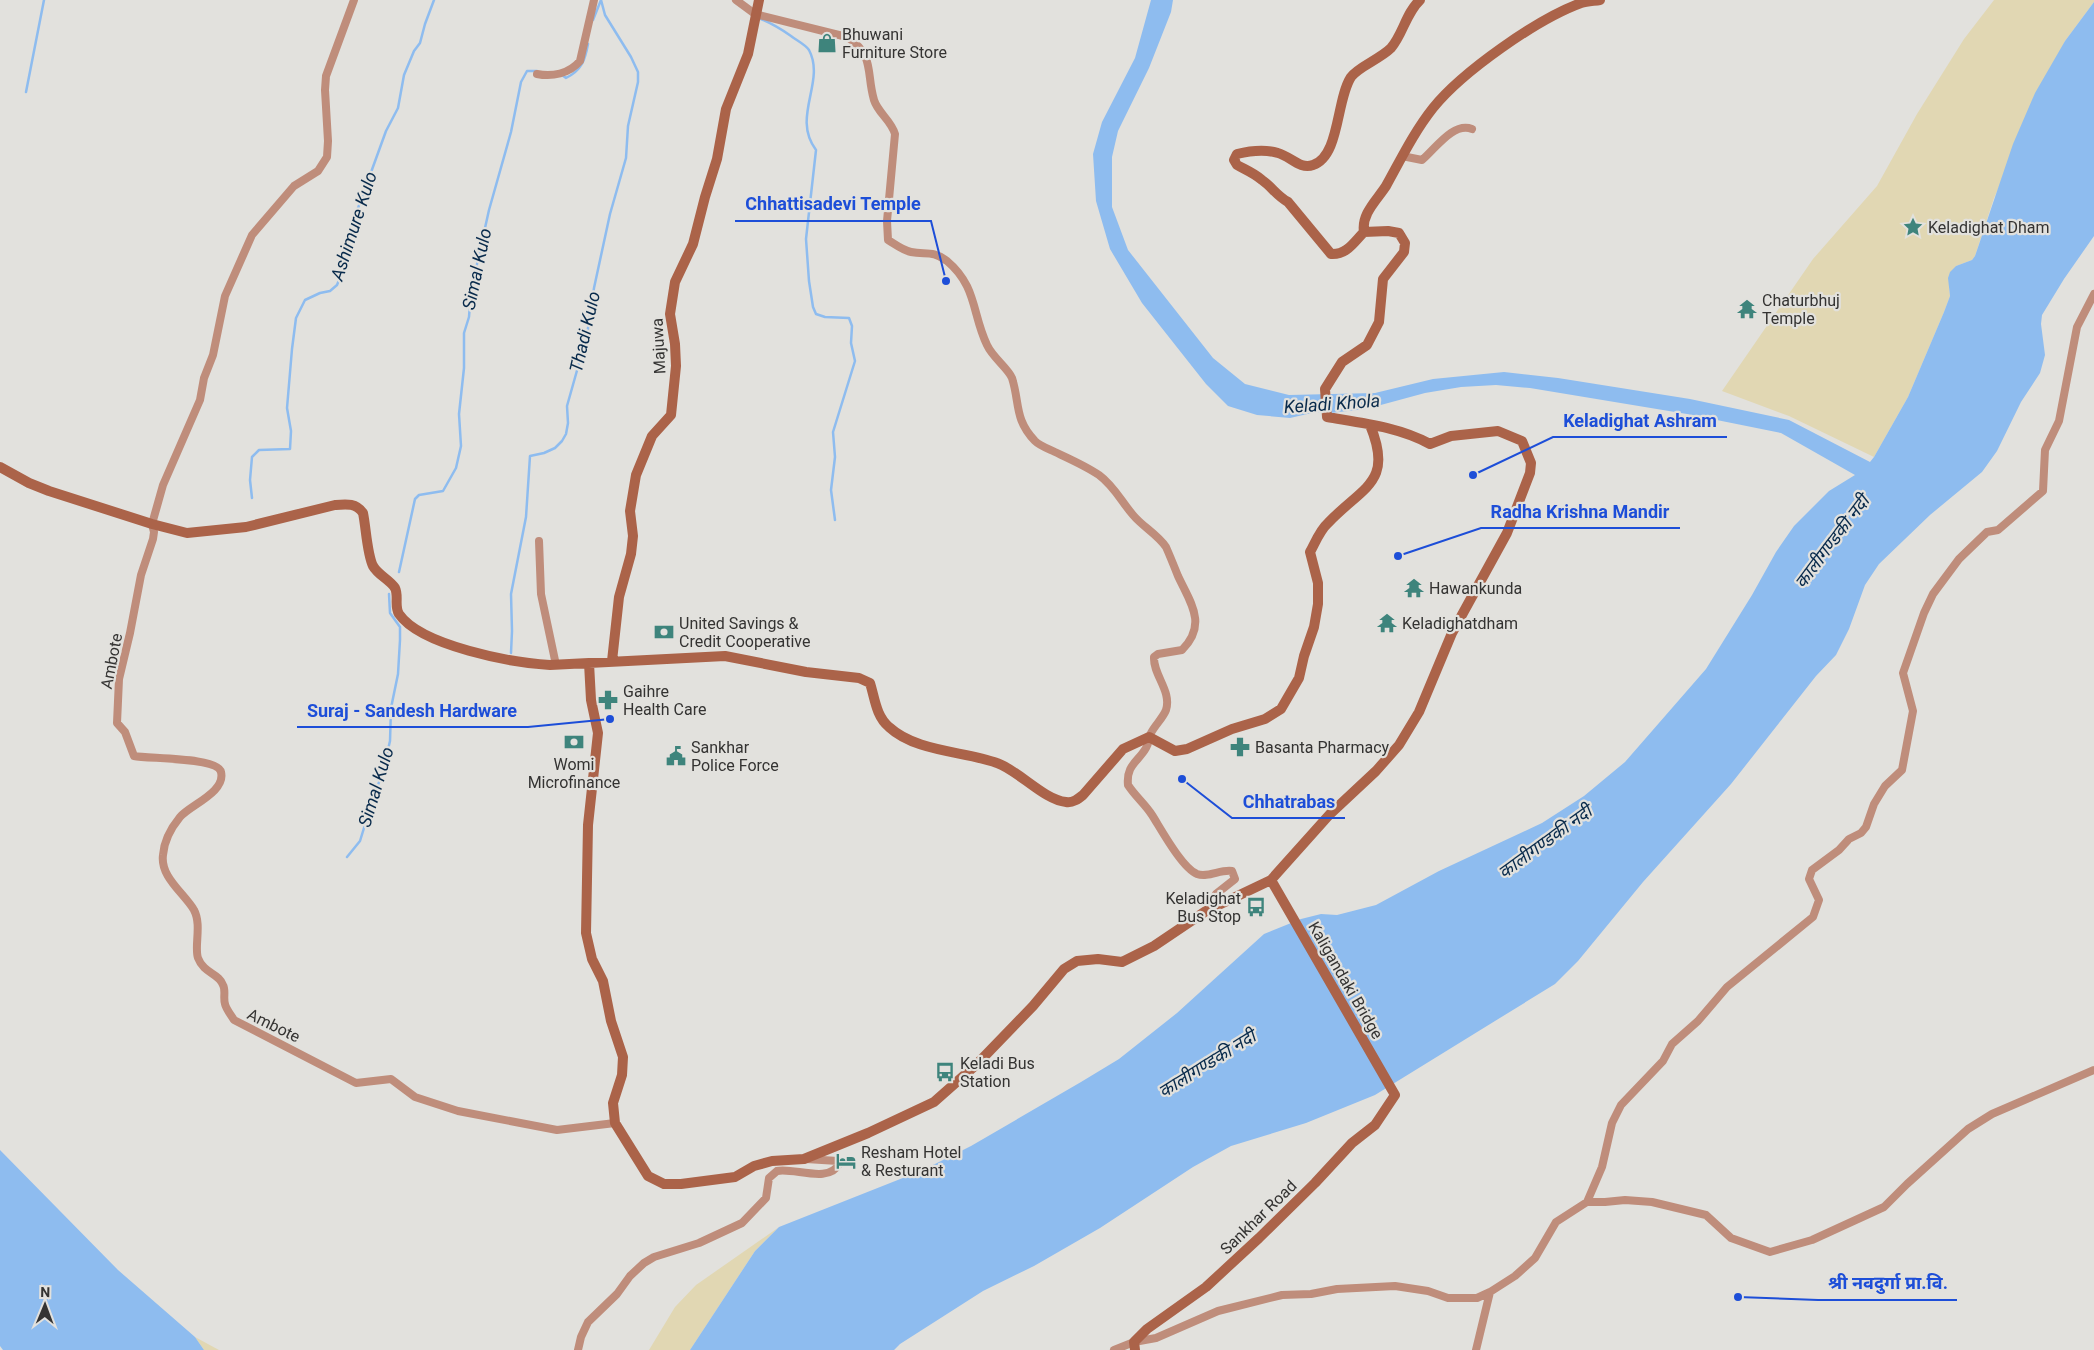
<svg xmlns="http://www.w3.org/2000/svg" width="2094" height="1350" font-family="Roboto,'Noto Sans Devanagari',sans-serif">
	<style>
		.sand { fill: #e1d7b3 }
		.water { fill: #8ebcef }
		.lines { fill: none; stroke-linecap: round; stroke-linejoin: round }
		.stream { stroke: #8ebcef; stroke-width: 2.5 }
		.street { stroke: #bf8d7b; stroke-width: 8 }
		.secondary { stroke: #ab6349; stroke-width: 10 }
		.labels { text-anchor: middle; stroke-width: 4.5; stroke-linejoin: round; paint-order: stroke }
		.poi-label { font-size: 16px; fill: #343332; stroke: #e2e1dd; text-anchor: start }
		.street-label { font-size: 16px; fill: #343332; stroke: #e2e1dd }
		.water-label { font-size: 18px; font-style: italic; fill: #082a4b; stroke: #e2e1dd }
		.leader { fill: none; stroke: #1d4ed8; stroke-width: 2 }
		.callout-dot { fill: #1d4ed8; stroke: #e2e1dd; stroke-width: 2 }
		.callout-label { font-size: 18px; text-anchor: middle; font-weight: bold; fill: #1d4ed8; stroke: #e2e1dd; stroke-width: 4.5; stroke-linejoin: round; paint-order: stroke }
	</style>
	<rect width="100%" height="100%" fill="#e2e1dd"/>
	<path class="sand" d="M 1994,0 L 2094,0 L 2094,2 L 2065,41 L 1994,198 L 1975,256 L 1972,260 L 1956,266 L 1949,287 L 1950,296 L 1944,312 L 1908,397 L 1874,457 L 1789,416 L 1722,391 L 1813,259 L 1877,186 L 1917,114 L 1964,39 Z
		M 779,1227 L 755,1251 L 690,1350 L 649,1350 L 675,1307 L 696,1285 Z
		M 195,1337 L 219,1350 L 204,1350 Z"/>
	<path class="water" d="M 1151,0 L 1173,0 L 1171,12 L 1149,68 L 1118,131 L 1112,157 L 1112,207 L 1128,250 L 1213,358 L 1245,384 L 1289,395 L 1375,393 L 1433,379 L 1504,372 L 1558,378 L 1690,399 L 1789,420 L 1870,462 L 1874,457 L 1908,397 L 1944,312 L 1950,296 L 1948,278 L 1950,272 L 1956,266 L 1972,260 L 1975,256 L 2013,144 L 2035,93 L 2065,41 L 2094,2 L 2094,236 L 2064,279 L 2042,315 L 2041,324 L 2045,355 L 2040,373 L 2021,402 L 1997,451 L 1982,472 L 1930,515 L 1879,564 L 1865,585 L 1849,629 L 1836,655 L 1816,676 L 1731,784 L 1643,882 L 1578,961 L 1555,984 L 1375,1095 L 1306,1123 L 1231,1146 L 1193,1167 L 1100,1228 L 1034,1266 L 983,1291 L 900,1344 L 894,1350 L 690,1350 L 755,1251 L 779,1227 L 923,1170 L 971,1146 L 1081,1082 L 1119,1059 L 1177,1013 L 1264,934 L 1301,919 L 1321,914 L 1337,915 L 1376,905 L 1439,871 L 1542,823 L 1584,796 L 1625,762 L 1706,669 L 1752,595 L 1776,552 L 1794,526 L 1829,491 L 1855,475 L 1781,433 L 1687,414 L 1530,388 L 1496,385 L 1461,387 L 1425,393 L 1366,409 L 1330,413 L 1316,412 L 1290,418 L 1257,415 L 1228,406 L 1206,384 L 1142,303 L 1110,249 L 1096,201 L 1093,154 L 1102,122 L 1135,58 Z
		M 0,1150 L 118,1270 L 195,1337 L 204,1350 L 3,1350 L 0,1346 Z"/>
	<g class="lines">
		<path class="stream" d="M 761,19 C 773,24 781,29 791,36 C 796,40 806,45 809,50 C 826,82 791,117 816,150 L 806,239 L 809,281 L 813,307 L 816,314 L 825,317 L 849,318 L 852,326 L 851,343 L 855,361 L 833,432 L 835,457 L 831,490 L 835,520
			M 593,20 L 601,0
			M 562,75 L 566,78 C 582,70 585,60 588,44
			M 26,92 L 44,0
			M 252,498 L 250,480 L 252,457 L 259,450 L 290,449 L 291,431 L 287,408 L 292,349 L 296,318 L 305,300 L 320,293 L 330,291 L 337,285 L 341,275 L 345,244 L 386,131 L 398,108 L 404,75 L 414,51 L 420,43 L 425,24 L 434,0
			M 399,572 L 415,499 L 419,495 L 443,491 L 456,468 L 461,446 L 459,414 L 464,368 L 464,333 L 469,317 L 471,291 L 489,210 L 511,132 L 521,82 L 527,71 L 537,71
			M 511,653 L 512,631 L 511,594 L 526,517 L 530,456 L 544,453 L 555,448 L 562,441 L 566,434 L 568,423 L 567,406 L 587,335 L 594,288 L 610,214 L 626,158 L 628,126 L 638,82 L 638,72 L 631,57 L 605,15 L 601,0
			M 347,857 L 360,841 L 375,792 L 382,775 L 390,741 L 391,708 L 398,674 L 400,640 L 400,627 L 390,613 L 389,594"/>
		<path class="street" d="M 354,0 L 326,76 L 325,90 L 328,141 L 327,157 L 318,171 L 294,186 L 252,235 L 225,296 L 213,355 L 204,378 L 200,400 L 163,485 L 152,524 L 154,532 L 153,539 L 141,575 L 130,633 L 119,679 L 117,723 L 125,732 L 134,756 C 148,759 218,757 221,772 C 226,792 190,805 180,817 C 171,828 164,841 163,855 C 160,877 184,893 194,910 C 202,925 194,947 198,958 C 204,974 219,973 223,985 C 226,990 223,998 225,1004 C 226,1009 231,1015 234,1020 L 356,1083 L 391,1079 L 415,1097 L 458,1111 L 557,1130 L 615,1123
			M 736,0 L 755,14 L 847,37 C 875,55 866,73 874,100 C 878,113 891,120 895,134 L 887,221 L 888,240 C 895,244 902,250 911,252 C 926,255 932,250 947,261 C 977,286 972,314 987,345 C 993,358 1008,368 1012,378 C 1020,403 1014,419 1035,441 C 1040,446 1049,449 1055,452 C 1070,459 1086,466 1099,475 C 1114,486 1121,501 1133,515 C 1143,527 1157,534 1166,547 C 1170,556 1174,566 1178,576 C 1190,602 1208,624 1182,650 L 1158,654 L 1154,657 C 1153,675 1172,691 1166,710 C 1163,718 1155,725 1151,733 C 1149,737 1149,743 1146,748 C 1138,762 1126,765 1128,785 C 1135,796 1145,804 1152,815 C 1161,829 1182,868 1197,874 C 1208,878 1221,869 1232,871 L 1235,879 L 1216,894 L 1206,911
			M 537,74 C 552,77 569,74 580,61 L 594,0
			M 1402,156 L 1422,160 C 1436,148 1453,122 1472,129
			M 539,541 L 541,594 L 556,665
			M 1587,1202 L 1605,1202 L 1625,1200 L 1652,1202 L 1706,1215 L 1731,1238 L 1770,1252 L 1812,1240 L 1884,1207 L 1907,1184 L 1968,1129 L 1992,1114 L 2094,1070
			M 578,1350 L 581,1337 L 588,1322 L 617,1294 L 630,1276 L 644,1263 L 654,1257 L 699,1243 L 742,1223 L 766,1198 L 769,1178 L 777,1171 C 793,1167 829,1184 839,1164 L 838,1161 L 806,1159
			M 1114,1350 L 1134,1342 L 1156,1338 L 1218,1311 L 1282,1295 L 1311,1294 L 1337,1289 L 1395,1286 L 1428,1291 L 1448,1298 L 1477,1298 L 1490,1292 L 1515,1276 L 1535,1258 L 1556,1222 L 1587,1202 L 1602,1167 L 1612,1123 L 1621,1105 L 1663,1061 L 1672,1044 L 1698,1021 L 1727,987 L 1813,917 L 1819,900 L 1809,879 L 1812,870 L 1839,850 L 1849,839 L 1861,833 L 1866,827 L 1874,804 L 1885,786 L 1902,770 L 1913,711 L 1903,673 L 1924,613 L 1933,594 L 1959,559 L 1987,532 L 1998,530 L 2043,491 L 2045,450 L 2059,421 L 2077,327 L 2094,294
			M 1476,1350 L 1490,1292"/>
		<path class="secondary" d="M 1364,232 C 1361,214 1377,200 1386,186 C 1401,159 1414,132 1433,108 C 1462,72 1537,19 1581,3 C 1587,1 1594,1 1600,0
			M 0,467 L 29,483 L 49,491 L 152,524 L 187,533 L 246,527 L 335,505 C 347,504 356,503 363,513 C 366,527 367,554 373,566 C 378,575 390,580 395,588 C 399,596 394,606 399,614 C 421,646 513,663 550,665 L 725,656 L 806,672 L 859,678 L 870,683 C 875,699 876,716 889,727 C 916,752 964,751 997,763 C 1018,770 1044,800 1066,802 C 1073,803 1078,799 1083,795 L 1123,749 L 1149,737 L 1175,751 L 1187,749 L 1232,729 L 1265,719 L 1281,709 L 1299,678 L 1304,656 L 1314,627 L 1318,604 L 1318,583 L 1310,552 C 1315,543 1320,530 1328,523 C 1363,486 1394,483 1370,425
			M 612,661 L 619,597 L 631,554 L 633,536 L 630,511 L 636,475 L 652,436 L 671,415 L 676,366 L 675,344 L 670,314 L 675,282 L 693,244 L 705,197 L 717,159 L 726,109 L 748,54 L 759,0
			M 589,663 L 591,700 L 598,733 L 588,825 L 586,933 L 592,959 L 603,981 L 611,1021 L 623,1057 L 622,1075 L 613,1103 L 615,1123 L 648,1176 L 664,1184 L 681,1184 L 735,1177 L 754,1166 L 772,1161 L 804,1159 L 868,1133 L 934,1102 L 977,1064 L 1033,1006 L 1064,969 L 1077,961 L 1098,959 L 1122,962 L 1154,946 L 1206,911 L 1271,880 L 1330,814 L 1376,771 L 1399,745 L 1419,712 L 1452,633 L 1507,533 L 1530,473 L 1531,463 L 1522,441 L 1498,431 L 1451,436 L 1430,444 C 1399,427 1362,423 1327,417 L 1325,389 L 1330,381 L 1342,362 L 1367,345 L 1379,322 L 1383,279 L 1404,252 L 1405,243 L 1399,233 L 1388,231 L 1364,232 C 1354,242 1347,255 1331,254 L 1288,202 C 1277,196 1272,187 1262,180 C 1254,173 1246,170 1237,165 L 1234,160 L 1237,154 C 1249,151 1265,149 1278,153 C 1290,156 1300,170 1313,165 C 1340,156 1336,100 1351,77 C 1358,67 1380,59 1391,48 C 1403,34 1406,13 1420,0
			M 1135,1350 L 1134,1342 L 1147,1329 L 1206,1287 L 1259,1238 L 1315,1183 L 1352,1143 L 1375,1125 L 1395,1095 L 1271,880"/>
	</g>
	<defs>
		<symbol id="shop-bare" viewBox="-9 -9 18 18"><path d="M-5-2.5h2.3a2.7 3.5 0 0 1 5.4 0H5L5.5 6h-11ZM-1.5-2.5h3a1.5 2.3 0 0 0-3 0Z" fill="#3e847c" stroke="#e2e1dd" stroke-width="2.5" paint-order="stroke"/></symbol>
		<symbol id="sight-bare" viewBox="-9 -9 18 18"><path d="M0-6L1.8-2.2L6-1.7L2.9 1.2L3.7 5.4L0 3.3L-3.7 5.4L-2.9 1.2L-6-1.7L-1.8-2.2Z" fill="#3e847c" stroke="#e2e1dd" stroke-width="2.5" paint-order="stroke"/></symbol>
		<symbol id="temple-bare" viewBox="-9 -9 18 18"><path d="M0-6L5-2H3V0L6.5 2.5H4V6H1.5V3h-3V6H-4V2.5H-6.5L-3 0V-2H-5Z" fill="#3e847c" stroke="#e2e1dd" stroke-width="2.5" paint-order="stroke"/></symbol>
		<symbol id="bank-bare" viewBox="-9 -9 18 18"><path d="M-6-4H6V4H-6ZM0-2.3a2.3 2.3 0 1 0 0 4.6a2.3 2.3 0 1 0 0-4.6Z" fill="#3e847c" stroke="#e2e1dd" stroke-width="2.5" paint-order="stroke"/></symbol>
		<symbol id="pharmacy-bare" viewBox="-9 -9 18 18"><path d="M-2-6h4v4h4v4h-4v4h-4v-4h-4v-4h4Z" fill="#3e847c" stroke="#e2e1dd" stroke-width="2.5" paint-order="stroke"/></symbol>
		<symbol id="civic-bare" viewBox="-9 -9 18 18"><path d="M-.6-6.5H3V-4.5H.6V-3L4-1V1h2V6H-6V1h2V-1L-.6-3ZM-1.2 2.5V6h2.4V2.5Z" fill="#3e847c" stroke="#e2e1dd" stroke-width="2.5" paint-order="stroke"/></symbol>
		<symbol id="bus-bare" viewBox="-9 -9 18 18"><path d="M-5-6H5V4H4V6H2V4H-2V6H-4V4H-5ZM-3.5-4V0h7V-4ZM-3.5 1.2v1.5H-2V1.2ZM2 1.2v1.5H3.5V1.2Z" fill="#3e847c" stroke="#e2e1dd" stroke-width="2.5" paint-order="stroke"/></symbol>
		<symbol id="hotel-bare" viewBox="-9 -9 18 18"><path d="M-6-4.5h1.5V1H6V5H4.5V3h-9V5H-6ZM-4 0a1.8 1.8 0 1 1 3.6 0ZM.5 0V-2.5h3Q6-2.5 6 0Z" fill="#3e847c" stroke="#e2e1dd" stroke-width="2.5" paint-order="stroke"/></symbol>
	</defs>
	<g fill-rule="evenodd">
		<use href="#shop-bare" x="813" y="29" width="28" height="28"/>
		<use href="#sight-bare" x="1899" y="213" width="28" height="28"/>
		<use href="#temple-bare" x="1733" y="295" width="28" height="28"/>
		<use href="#temple-bare" x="1400" y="574" width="28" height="28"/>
		<use href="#temple-bare" x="1373" y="609" width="28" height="28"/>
		<use href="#bank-bare" x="650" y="618" width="28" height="28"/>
		<use href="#pharmacy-bare" x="594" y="686" width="28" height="28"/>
		<use href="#bank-bare" x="560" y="728" width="28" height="28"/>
		<use href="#pharmacy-bare" x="1226" y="733" width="28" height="28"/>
		<use href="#civic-bare" x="662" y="742" width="28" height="28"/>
		<use href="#bus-bare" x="1242" y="893" width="28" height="28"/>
		<use href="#bus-bare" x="931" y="1058" width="28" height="28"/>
		<use href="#hotel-bare" x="832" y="1147" width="28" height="28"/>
	</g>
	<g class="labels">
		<g class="poi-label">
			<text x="842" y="40">Bhuwani<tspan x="842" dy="18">Furniture Store</tspan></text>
			<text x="1928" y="233">Keladighat Dham</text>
			<text x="1762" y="306">Chaturbhuj<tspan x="1762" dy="18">Temple</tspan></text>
			<text x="1429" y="594">Hawankunda</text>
			<text x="679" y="629">United Savings &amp;<tspan x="679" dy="18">Credit Cooperative</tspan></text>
			<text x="1402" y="629">Keladighatdham</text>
			<text x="623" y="697">Gaihre<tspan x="623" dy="18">Health Care</tspan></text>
			<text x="691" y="753">Sankhar<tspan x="691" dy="18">Police Force</tspan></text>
			<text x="1255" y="753">Basanta Pharmacy</text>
			<text x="574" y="770" text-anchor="middle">Womi<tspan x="574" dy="18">Microfinance</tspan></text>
			<text x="1241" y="904" text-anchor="end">Keladighat<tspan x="1241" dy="18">Bus Stop</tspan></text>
			<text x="960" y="1069">Keladi Bus<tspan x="960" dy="18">Station</tspan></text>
			<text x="861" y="1158">Resham Hotel<tspan x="861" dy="18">&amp; Resturant</tspan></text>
		</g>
		<g class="street-label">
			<text transform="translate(658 346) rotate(-93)" y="6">Majuwa</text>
			<text transform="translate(111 661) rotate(-79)" y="6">Ambote</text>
			<text transform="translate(1346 980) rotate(60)" y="6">Kaligandaki Bridge</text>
			<text transform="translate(274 1025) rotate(26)" y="6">Ambote</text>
			<text transform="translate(1258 1217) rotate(-44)" y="6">Sankhar Road</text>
		</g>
		<g class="water-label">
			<text transform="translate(354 226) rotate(-72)" y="6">Ashimure Kulo</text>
			<text transform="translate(477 269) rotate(-78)" y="6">Simal Kulo</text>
			<text transform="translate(585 332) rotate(-77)" y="6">Thadi Kulo</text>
			<text transform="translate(1332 404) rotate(-4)" y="6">Keladi Khola</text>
			<text transform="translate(1832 542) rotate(-53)" y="6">कालीगण्डकी नदी</text>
			<text transform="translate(376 787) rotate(-73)" y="6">Simal Kulo</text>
			<text transform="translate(1545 842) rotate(-36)" y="6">कालीगण्डकी नदी</text>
			<text transform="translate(1207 1064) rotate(-32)" y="6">कालीगण्डकी नदी</text>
		</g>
	</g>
	<path class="leader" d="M946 281L931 221H735M1473 475L1553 437H1727M1398 556L1481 528H1680M610 719L528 727H297M1182 779L1232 818H1345M1738 1297L1818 1300H1957"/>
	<g class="callout-dot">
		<circle cx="946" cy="281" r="5"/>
		<circle cx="1473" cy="475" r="5"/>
		<circle cx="1398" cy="556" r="5"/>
		<circle cx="610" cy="719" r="5"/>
		<circle cx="1182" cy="779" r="5"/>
		<circle cx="1738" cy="1297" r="5"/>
	</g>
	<g class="callout-label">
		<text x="833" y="210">Chhattisadevi Temple</text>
		<text x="1640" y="427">Keladighat Ashram</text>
		<text x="1580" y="518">Radha Krishna Mandir</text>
		<text x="412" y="717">Suraj - Sandesh Hardware</text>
		<text x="1289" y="808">Chhatrabas</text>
		<text x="1888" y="1289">श्री नवदुर्गा प्रा.वि.</text>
	</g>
	<g transform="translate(45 1305) rotate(1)" stroke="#e2e1dd" stroke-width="4" paint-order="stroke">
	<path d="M0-4L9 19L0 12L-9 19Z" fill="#343332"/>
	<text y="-8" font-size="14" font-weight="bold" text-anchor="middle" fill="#343332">N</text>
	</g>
</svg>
